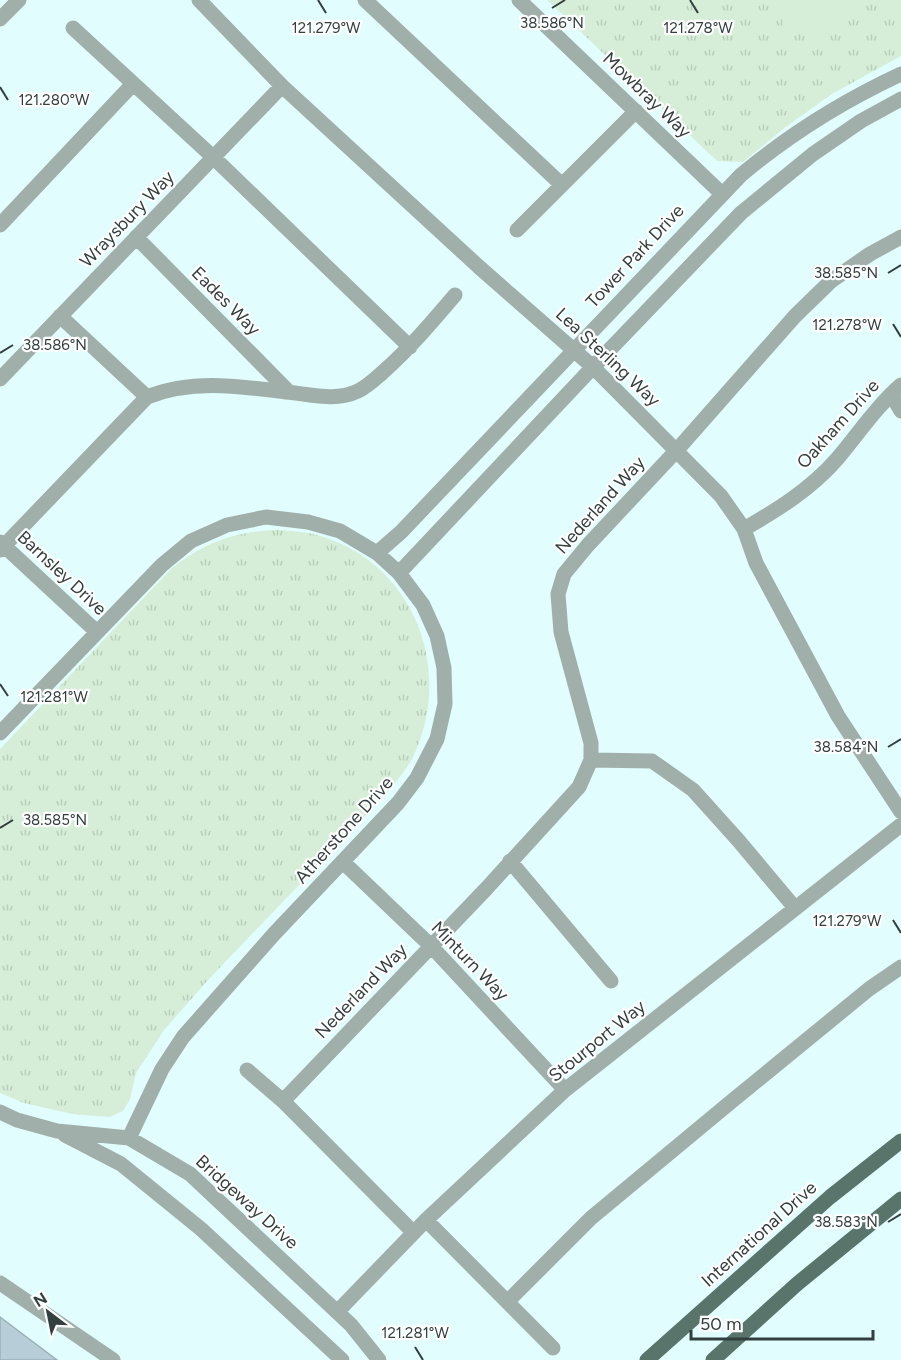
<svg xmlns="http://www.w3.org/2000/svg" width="901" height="1360" font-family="Figtree,sans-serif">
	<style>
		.grass { fill: url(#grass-tufts) }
		.garden { fill: #d6eed7 }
		.building { fill: #b7ced8; stroke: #9ab1ba; stroke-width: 1.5; filter: url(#shadow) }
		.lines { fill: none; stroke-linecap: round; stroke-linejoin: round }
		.minor { stroke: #a0afaa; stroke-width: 15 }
		.major { stroke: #59746b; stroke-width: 15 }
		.ticks { fill: none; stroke: #333e3e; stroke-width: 2 }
		.labels { text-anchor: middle; stroke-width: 4.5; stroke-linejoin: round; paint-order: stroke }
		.street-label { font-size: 18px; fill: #333e3e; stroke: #fff }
		.ticks-label { font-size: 15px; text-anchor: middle; fill: #333e3e; stroke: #fff; stroke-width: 4.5; stroke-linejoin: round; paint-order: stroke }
	</style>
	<defs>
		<pattern id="grass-tufts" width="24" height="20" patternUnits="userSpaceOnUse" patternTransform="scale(1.5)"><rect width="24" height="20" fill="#d6eed7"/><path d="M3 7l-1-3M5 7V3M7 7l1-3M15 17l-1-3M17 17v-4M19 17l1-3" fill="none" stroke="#b8cdba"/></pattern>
		<filter id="shadow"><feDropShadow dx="5.5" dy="5.5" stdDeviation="0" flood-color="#0004"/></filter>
	</defs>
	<rect width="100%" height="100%" fill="#e1fdfe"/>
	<path class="grass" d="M 547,0 L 901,0 L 901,56 L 832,94 L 787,126 L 743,162 L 717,161 Z
		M 276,530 C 290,531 304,531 317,535 C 414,562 456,670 412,759 C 405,772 395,783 385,795 L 208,980 L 164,1030 L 136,1073 L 130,1099 L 123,1111 L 109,1117 L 72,1114 L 24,1103 L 0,1093 L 0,749 L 172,568 C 206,542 233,532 276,530 Z"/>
	<path class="garden" d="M 791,0 L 844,0 C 844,16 833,33 815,34 C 804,35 792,28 782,25 Z"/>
	<path class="building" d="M 0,1317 L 57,1360 L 0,1360 Z"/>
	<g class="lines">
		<path class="minor" d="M 199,0 L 282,86 L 479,267 L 593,367 L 721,496 L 744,529 L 756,563 L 838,716 L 901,812
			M 365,0 L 562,185
			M 519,0 L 721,193
			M 0,19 L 19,0
			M 73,28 L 213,157 L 410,347
			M 0,225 L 133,84
			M 517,230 L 636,111
			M 136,237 L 289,392
			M 60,316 L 147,397
			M 0,379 L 282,86
			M 891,394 L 901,411
			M 744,529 C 777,510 811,489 837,459 C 858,434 876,407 901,385
			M 0,542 L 97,632
			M 0,550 L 147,397 C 192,379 238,386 286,392 C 310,394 335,402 358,391 C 368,386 375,379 383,372 C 410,348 432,322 455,295
			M 377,553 L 401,532 L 741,175 C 790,134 843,101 901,74
			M 399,573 L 593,367 L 741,213 L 813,154 L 861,121 L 901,99
			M 0,733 L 162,565 L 191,541 L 227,525 L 266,517 L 308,522 L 340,531 L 377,553 L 399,573 L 423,605 L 437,636 L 444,668 L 445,704 L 437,739 L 417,778 L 398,803 L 274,934 L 183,1037 L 162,1069 L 129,1138
			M 591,760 L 652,761 L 693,790 L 738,840 L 795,908
			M 510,861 L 611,981
			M 343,862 L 431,946 L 565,1090
			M 247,1070 L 283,1101 L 413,1232
			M 283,1101 L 486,889 L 579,787 L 591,760 L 591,743 L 561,632 L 558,594 L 564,574 L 588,545 L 677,450 L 795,316 L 831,281 L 870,254 L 901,237
			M 0,1112 L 17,1120 L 57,1131 L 129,1138 L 190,1174 L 351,1325 L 379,1360
			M 65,1135 L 121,1164 L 201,1229 L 342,1360
			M 426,1220 L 553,1348
			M 0,1283 L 113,1360
			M 508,1301 L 591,1218 L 732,1101 L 869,989 L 901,967
			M 337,1312 L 426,1220 L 565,1090 L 901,825"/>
		<path class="major" d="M 647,1360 L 830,1197 L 901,1141
			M 713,1360 L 797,1284 L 901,1199"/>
	</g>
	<path class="ticks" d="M 318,0 L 326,13M 690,0 L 698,13M 552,8 L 565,0M 0,87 L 8,100M 888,273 L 901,265M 893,324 L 901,337M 0,353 L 13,345M 0,684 L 8,696M 888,747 L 901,739M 0,828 L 13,820M 893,920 L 901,933M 888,1222 L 901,1214M 415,1347 L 423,1360"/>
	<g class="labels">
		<g class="street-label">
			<text transform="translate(647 95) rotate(44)" y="6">Mowbray Way</text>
			<text transform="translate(127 219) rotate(-46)" y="6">Wraysbury Way</text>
			<text transform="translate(635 256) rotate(-47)" y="6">Tower Park Drive</text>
			<text transform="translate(226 301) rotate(45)" y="6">Eades Way</text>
			<text transform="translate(608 357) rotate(43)" y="6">Lea Sterling Way</text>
			<text transform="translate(838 424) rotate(-48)" y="6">Oakham Drive</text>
			<text transform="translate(600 505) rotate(-48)" y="6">Nederland Way</text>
			<text transform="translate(62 573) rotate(43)" y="6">Barnsley Drive</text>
			<text transform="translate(344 830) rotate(-48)" y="6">Atherstone Drive</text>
			<text transform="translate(470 961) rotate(46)" y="6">Minturn Way</text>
			<text transform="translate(361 991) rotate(-46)" y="6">Nederland Way</text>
			<text transform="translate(597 1041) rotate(-39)" y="6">Stourport Way</text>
			<text transform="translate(247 1202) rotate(42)" y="6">Bridgeway Drive</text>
			<text transform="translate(759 1234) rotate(-42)" y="6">International Drive</text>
		</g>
	</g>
	<g class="ticks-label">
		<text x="552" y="28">38.586°N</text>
		<text x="326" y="33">121.279°W</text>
		<text x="698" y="33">121.278°W</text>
		<text x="54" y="105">121.280°W</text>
		<text x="846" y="278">38.585°N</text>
		<text x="847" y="330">121.278°W</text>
		<text x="55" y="350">38.586°N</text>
		<text x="54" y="702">121.281°W</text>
		<text x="846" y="752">38.584°N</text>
		<text x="55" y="825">38.585°N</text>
		<text x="847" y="926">121.279°W</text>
		<text x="846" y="1227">38.583°N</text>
		<text x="415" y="1338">121.281°W</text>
	</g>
	<g transform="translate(48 1312) rotate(328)" stroke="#ffffff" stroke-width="4.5" paint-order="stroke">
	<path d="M0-4.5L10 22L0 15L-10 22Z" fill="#333e3e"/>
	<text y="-9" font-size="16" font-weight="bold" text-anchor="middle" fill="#333e3e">N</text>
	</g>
	<path d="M691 1330v9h182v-9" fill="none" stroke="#333e3e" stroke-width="3"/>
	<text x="700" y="1330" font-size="18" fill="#333e3e" stroke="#ffffff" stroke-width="4.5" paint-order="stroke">50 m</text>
</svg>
